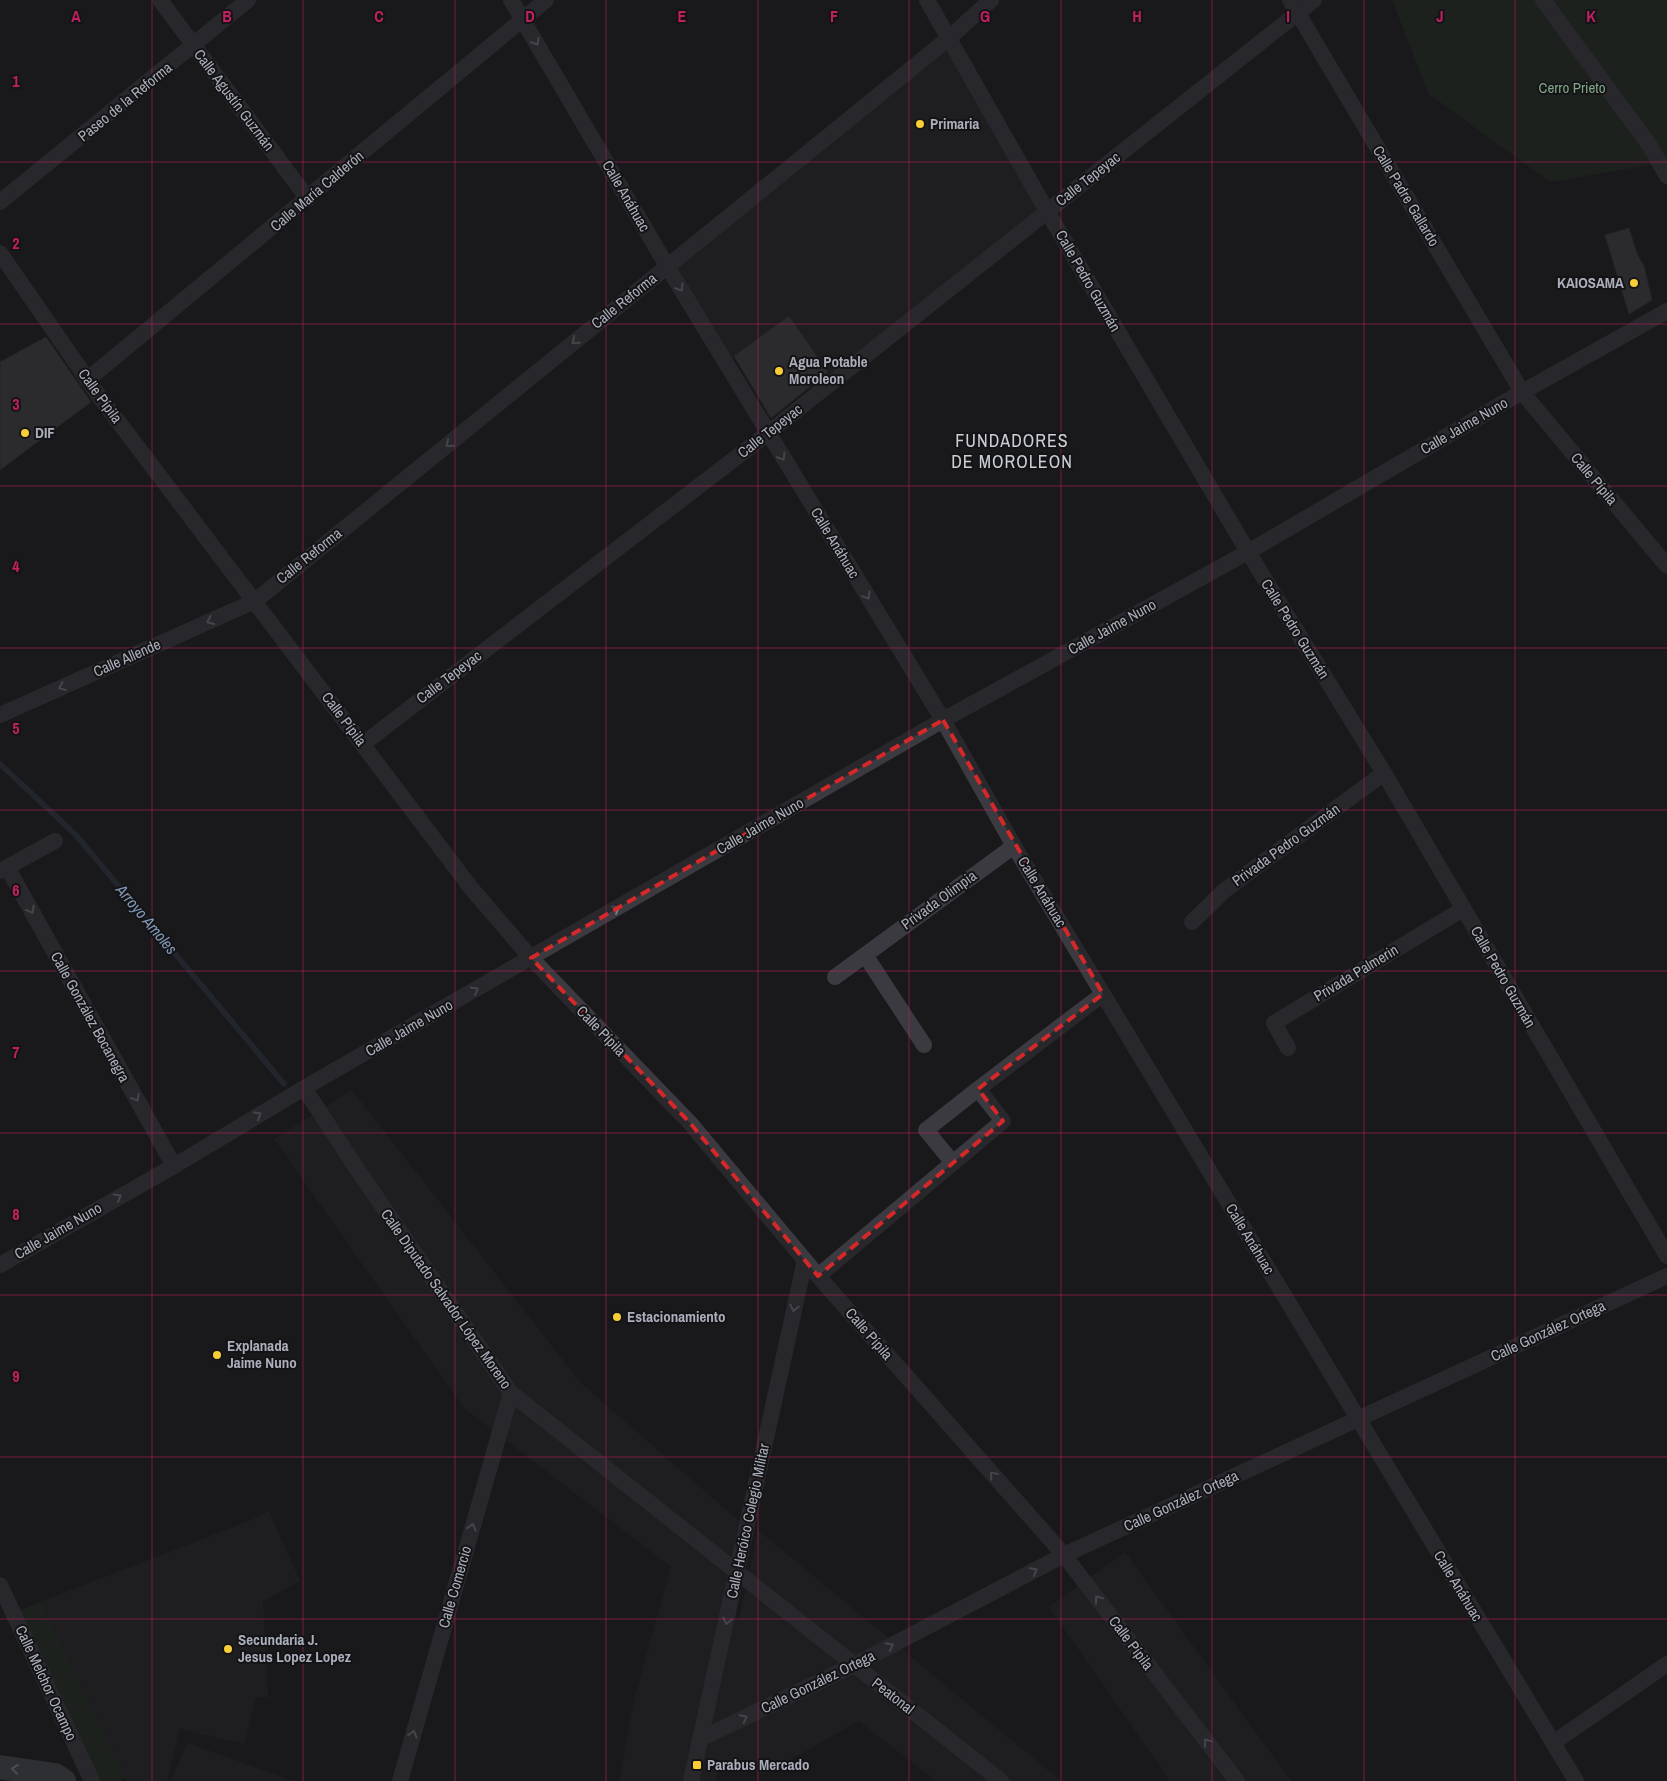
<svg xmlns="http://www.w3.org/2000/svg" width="1667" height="1781" font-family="'Archivo Narrow',sans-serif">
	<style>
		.built { fill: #252528 }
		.green { fill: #212a23 }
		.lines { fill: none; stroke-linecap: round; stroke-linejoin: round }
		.stream { stroke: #2e3640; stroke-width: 5.5 }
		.building { fill: #404145; stroke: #333337 }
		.street { stroke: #3a3a40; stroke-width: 16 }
		.secondary { stroke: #484950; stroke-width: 24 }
		.oneway { stroke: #787a84 }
		.oneway2 { stroke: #888b96 }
		.marked { fill: none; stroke: #d62828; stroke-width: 4; stroke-dasharray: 10 6; stroke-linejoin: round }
		.grid { fill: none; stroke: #c12060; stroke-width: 1; stroke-opacity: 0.55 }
		.poi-dot { fill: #f8cd35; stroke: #141416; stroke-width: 2 }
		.labels { text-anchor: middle; stroke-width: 4; stroke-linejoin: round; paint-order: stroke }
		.park-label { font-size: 15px; fill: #82a788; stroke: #141416 }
		.street-label { font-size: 15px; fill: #abaebb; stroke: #141416 }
		.poi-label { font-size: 15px; font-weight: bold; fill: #abaebb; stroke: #141416; text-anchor: start }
		.water-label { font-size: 16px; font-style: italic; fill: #8198b7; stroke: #141416 }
		.quarter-label { font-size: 18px; letter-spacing: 1px; fill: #ccced7; stroke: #141416 }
		.grid-label { font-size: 16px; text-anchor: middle; font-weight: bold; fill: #c12060; stroke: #141416; stroke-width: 4; stroke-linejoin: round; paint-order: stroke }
	</style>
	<rect width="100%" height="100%" fill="#19191b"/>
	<path class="built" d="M 949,38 L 1047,211 L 834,380 L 789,316 L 725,362 L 667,267 Z
		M 352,1090 L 580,1382 L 740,1522 L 723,1607 L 739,1619 L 758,1530 L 1061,1781 L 936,1781 L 859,1721 L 765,1774 L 719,1768 L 715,1781 L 619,1781 L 635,1696 L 671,1567 L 464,1408 L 274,1139 Z
		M 269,1511 L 300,1581 L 263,1601 L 268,1697 L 255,1697 L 245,1744 L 180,1729 L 167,1781 L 127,1781 L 40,1602 L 249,1521 Z
		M 1125,1552 L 1291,1781 L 1170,1781 L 1049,1607 Z
		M 188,1743 L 293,1781 L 170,1781 Z"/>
	<path class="green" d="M 1392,0 L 1667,0 L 1667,162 L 1550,182 L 1429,94 Z
		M 40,1602 L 125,1777 L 120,1781 L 92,1781 L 13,1614 Z"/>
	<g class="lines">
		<path class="stream" d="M 0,764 L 76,835 L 284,1084"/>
	</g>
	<path class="building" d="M 1629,228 L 1637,254 L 1644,266 L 1652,300 L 1629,314 L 1605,235 Z
		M 789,316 L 828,372 L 771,418 L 734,356 Z
		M 46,337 L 91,402 L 0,470 L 0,362 Z"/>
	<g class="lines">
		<path class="street" d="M 160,0 L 308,199
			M 511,0 L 667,266 L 943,720 L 1014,846 L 1576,1781
			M 927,0 L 1047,211 L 1248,552 L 1384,773 L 1667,1256
			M 1290,0 L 1522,392 L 1667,566
			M 1543,0 L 1650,146 L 1667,176
			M 0,202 L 248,0
			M 0,253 L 99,396 L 471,888 L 531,958 L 690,1123 L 818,1276 L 1064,1555 L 1237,1781
			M 87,380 L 546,0
			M 0,715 L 255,601 L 949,38 L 991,0
			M 363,744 L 768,433 L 1314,0
			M 7,867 L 174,1166
			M 0,871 L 55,841
			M 1192,922 L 1225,890 L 1384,773
			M 865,955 L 924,1045
			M 835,977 L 1014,846
			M 1288,1048 L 1274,1023 L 1463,909
			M 304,1088 L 357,1169 L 511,1393 L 1001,1781
			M 953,1163 L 926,1130 L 978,1089
			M 0,1265 L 174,1166 L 304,1088 L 943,720 L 1248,552 L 1522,392 L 1667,311
			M 818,1276 L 1003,1121 L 978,1089 L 1103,994
			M 0,1585 L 92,1781
			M 700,1739 L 854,1665 L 1064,1555 L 1667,1276
			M 1553,1743 L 1667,1664
			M 400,1781 L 511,1393
			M 691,1781 L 805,1260"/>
		<path class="secondary" d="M 0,1767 L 55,1775 L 64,1781"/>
	</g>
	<defs><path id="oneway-chevron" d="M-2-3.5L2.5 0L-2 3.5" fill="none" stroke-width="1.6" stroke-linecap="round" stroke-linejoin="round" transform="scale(1.25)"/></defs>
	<g class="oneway">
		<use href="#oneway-chevron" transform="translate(536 42) rotate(60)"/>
		<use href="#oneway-chevron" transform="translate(680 288) rotate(59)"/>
		<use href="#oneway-chevron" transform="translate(575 341) rotate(141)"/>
		<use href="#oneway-chevron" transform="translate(449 444) rotate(141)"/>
		<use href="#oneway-chevron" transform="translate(782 457) rotate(59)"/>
		<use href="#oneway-chevron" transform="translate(867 596) rotate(59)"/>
		<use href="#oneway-chevron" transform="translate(210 621) rotate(156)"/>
		<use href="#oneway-chevron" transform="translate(62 687) rotate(156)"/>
		<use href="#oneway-chevron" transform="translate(616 909) rotate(-30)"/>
		<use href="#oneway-chevron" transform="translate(31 910) rotate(61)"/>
		<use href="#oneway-chevron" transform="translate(475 990) rotate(-30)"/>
		<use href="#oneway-chevron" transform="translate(136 1098) rotate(61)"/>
		<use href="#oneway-chevron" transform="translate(258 1115) rotate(-31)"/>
		<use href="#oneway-chevron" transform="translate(118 1197) rotate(-30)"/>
		<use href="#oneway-chevron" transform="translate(794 1308) rotate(102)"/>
		<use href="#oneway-chevron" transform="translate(993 1475) rotate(-131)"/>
		<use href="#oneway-chevron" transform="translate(472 1527) rotate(-74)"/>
		<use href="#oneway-chevron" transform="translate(1034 1571) rotate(-28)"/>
		<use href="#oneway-chevron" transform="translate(1098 1599) rotate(-127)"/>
		<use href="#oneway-chevron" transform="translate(727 1621) rotate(103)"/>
		<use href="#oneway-chevron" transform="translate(890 1646) rotate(-28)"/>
		<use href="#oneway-chevron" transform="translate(744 1718) rotate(-26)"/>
		<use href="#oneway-chevron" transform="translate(413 1734) rotate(-74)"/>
		<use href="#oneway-chevron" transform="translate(1207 1742) rotate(-127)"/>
	</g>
	<use class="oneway2" href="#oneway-chevron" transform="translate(15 1769) rotate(-173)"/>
	<path d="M0 0H1667V1781H0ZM 943,720 L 1103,994 L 978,1089 L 1003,1121 L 818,1276 L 690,1123 L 531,958 Z" fill="#19191b" fill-opacity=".55" fill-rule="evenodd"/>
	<path class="marked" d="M 943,720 L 1103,994 L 978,1089 L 1003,1121 L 818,1276 L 690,1123 L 531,958 Z"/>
	<path class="grid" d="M 152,0 L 152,1781M 303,0 L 303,1781M 455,0 L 455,1781M 606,0 L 606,1781M 758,0 L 758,1781M 909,0 L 909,1781M 1061,0 L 1061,1781M 1212,0 L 1212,1781M 1364,0 L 1364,1781M 1515,0 L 1515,1781M 0,162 L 1667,162M 0,324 L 1667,324M 0,486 L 1667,486M 0,648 L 1667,648M 0,810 L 1667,810M 0,971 L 1667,971M 0,1133 L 1667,1133M 0,1295 L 1667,1295M 0,1457 L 1667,1457M 0,1619 L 1667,1619"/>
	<g class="poi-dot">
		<circle cx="920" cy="124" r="5"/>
		<circle cx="1634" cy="283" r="5"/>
		<circle cx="779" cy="371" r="5"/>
		<circle cx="25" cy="433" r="5"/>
		<circle cx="617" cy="1317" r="5"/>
		<circle cx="217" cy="1355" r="5"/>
		<circle cx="228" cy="1649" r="5"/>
		<rect x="692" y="1760" width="10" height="10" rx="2.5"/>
	</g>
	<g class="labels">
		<g class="park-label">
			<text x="1572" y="93">Cerro Prieto</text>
		</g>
		<g class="street-label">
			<text transform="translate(234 100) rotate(53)" y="5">Calle Agustín Guzmán</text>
			<text transform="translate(125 102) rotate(-39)" y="5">Paseo de la Reforma</text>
			<text transform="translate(1088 179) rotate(-38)" y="5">Calle Tepeyac</text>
			<text transform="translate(317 191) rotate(-40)" y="5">Calle María Calderón</text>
			<text transform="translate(626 196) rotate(60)" y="5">Calle Anáhuac</text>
			<text transform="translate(1406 196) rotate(59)" y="5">Calle Padre Gallardo</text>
			<text transform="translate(1088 281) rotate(60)" y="5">Calle Pedro Guzmán</text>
			<text transform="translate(624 301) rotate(-39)" y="5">Calle Reforma</text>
			<text transform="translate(100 396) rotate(54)" y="5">Calle Pípila</text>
			<text transform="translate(1464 426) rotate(-30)" y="5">Calle Jaime Nuno</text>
			<text transform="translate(770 431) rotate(-38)" y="5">Calle Tepeyac</text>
			<text transform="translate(1594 479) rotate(50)" y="5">Calle Pípila</text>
			<text transform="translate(835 543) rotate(59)" y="5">Calle Anáhuac</text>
			<text transform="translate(309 556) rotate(-39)" y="5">Calle Reforma</text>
			<text transform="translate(1112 627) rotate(-29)" y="5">Calle Jaime Nuno</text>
			<text transform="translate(1295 629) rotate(58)" y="5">Calle Pedro Guzmán</text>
			<text transform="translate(127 658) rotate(-24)" y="5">Calle Allende</text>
			<text transform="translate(449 677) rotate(-37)" y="5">Calle Tepeyac</text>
			<text transform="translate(344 719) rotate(53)" y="5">Calle Pípila</text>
			<text transform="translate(760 826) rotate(-30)" y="5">Calle Jaime Nuno</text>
			<text transform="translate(1286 845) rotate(-36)" y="5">Privada Pedro Guzmán</text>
			<text transform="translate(1042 892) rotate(59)" y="5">Calle Anáhuac</text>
			<text transform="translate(939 900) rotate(-36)" y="5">Privada Olimpia</text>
			<text transform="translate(1356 973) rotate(-31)" y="5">Privada Palmerin</text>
			<text transform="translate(1503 977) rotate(60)" y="5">Calle Pedro Guzmán</text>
			<text transform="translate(90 1017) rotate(61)" y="5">Calle González Bocanegra</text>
			<text transform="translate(409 1028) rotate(-30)" y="5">Calle Jaime Nuno</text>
			<text transform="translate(601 1031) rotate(46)" y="5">Calle Pípila</text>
			<text transform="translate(58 1231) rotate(-30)" y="5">Calle Jaime Nuno</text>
			<text transform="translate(1250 1239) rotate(59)" y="5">Calle Anáhuac</text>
			<text transform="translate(446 1299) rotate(55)" y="5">Calle Diputado Salvador López Moreno</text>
			<text transform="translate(1548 1331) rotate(-25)" y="5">Calle González Ortega</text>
			<text transform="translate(869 1334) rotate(49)" y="5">Calle Pípila</text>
			<text transform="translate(1181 1501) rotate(-25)" y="5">Calle González Ortega</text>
			<text transform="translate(748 1521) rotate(-78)" y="5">Calle Heróico Colegio Militar</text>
			<text transform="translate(1458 1586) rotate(59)" y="5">Calle Anáhuac</text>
			<text transform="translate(455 1587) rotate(-74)" y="5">Calle Comercio</text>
			<text transform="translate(1131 1643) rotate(53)" y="5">Calle Pípila</text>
			<text transform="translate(818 1682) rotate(-26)" y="5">Calle González Ortega</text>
			<text transform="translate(46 1683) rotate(65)" y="5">Calle Melchor Ocampo</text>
			<text transform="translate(893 1696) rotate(38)" y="5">Peatonal</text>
		</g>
		<g class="poi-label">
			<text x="930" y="129">Primaria</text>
			<text x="1624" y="288" text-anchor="end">KAIOSAMA</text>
			<text x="789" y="367">Agua Potable<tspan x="789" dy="17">Moroleon</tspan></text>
			<text x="35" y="438">DIF</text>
			<text x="627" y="1322">Estacionamiento</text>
			<text x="227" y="1351">Explanada<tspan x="227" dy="17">Jaime Nuno</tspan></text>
			<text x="238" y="1645">Secundaria J.<tspan x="238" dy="17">Jesus Lopez Lopez</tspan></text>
			<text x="707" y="1770">Parabus Mercado</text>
		</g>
		<g class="water-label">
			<text transform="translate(147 919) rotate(50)" y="6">Arroyo Amoles</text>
		</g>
		<g class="quarter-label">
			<text x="1012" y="447">FUNDADORES<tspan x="1012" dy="21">DE MOROLEON</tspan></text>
		</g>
	</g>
	<g class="grid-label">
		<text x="76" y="22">A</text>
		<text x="227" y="22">B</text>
		<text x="379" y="22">C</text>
		<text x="530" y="22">D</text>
		<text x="682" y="22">E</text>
		<text x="834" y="22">F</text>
		<text x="985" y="22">G</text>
		<text x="1137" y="22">H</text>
		<text x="1288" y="22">I</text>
		<text x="1440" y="22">J</text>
		<text x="1591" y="22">K</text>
		<text x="16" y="87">1</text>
		<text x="16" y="249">2</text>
		<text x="16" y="410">3</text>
		<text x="16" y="572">4</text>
		<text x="16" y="734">5</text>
		<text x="16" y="896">6</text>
		<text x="16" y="1058">7</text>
		<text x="16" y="1220">8</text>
		<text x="16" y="1382">9</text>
	</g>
</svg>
